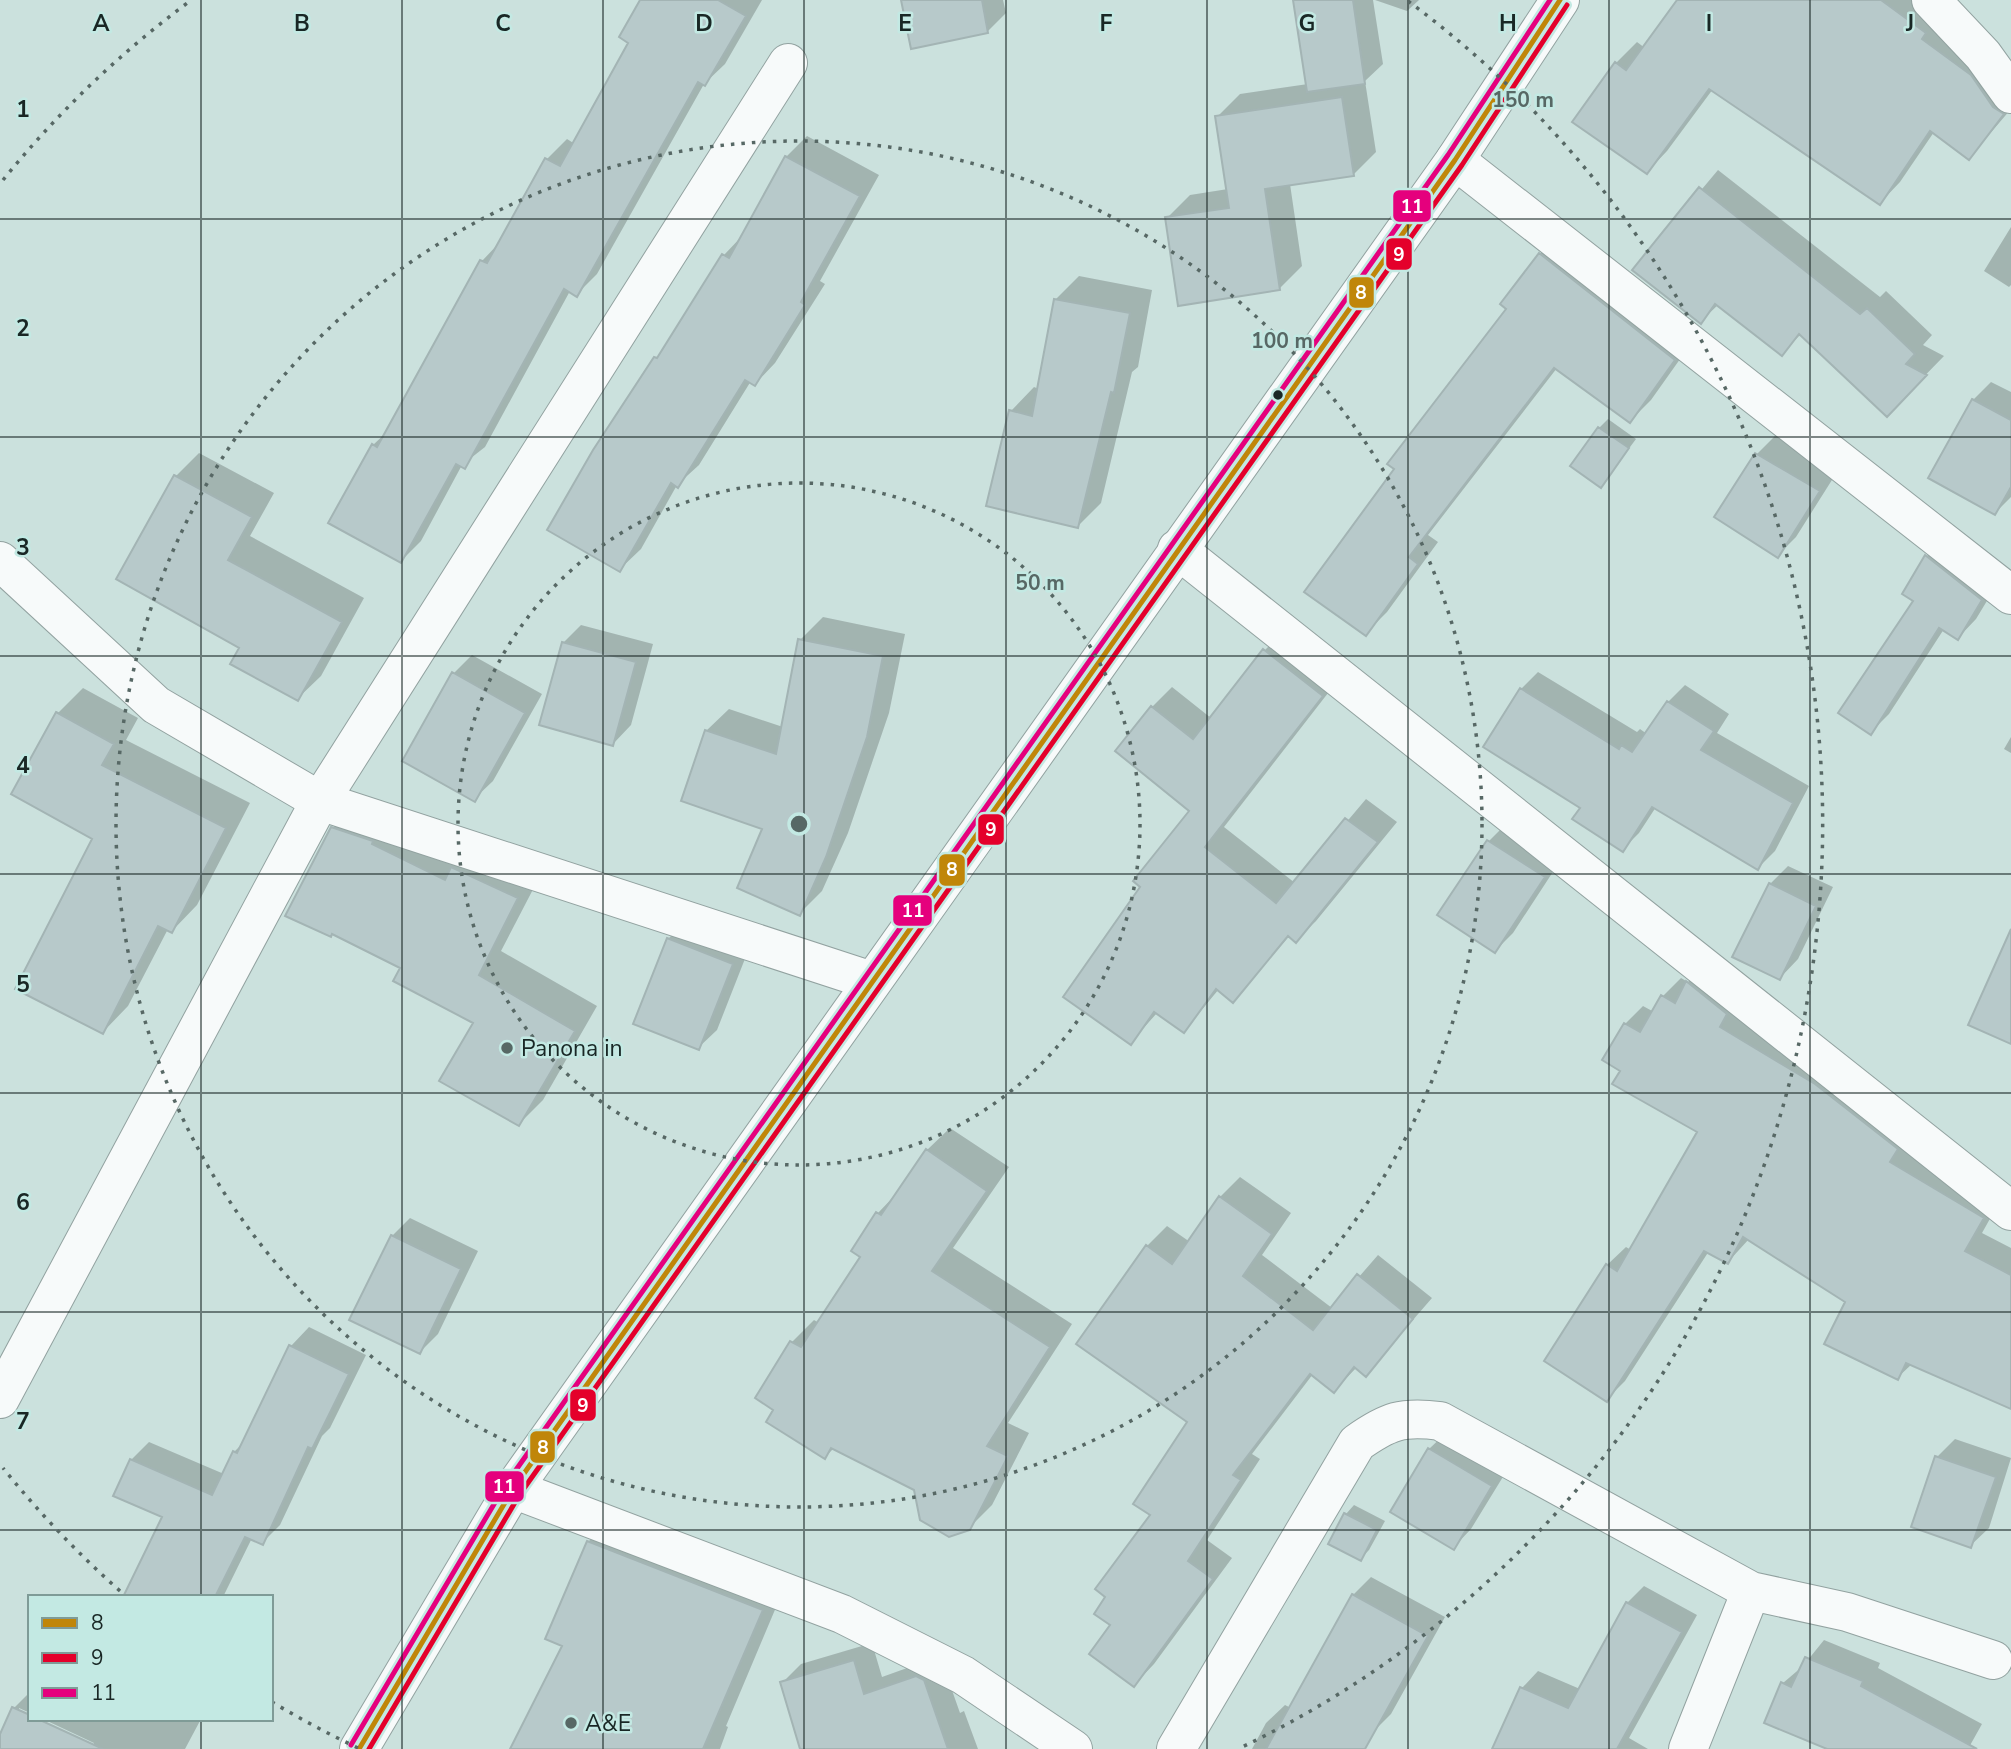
<svg xmlns="http://www.w3.org/2000/svg" width="2011" height="1749" font-family="'Nunito Sans',sans-serif">
<rect width="100%" height="100%" fill="#cbe1dd"/>
<!-- shadow -->
<path fill="#0003" d="M642,0H762L725,64L704,84L597,274L577,294L570,291L485,447L462,465L421,541L401,561L373,445L389,430L482,261L500,242L547,159L567,139L575,144L631,42Z
M903,0H1003L1006,13L988,31Z
M1334,0H1373L1383,64L1365,81L1376,152L1353,175L1290,184L1302,266L1279,289L1167,218L1190,195L1228,189L1217,117L1240,94L1308,84Z
M1375,0H1419L1407,11Z
M1679,0H1930L2011,109L1969,158L1934,132L1900,182L1880,203L1713,89L1667,151L1647,172L1616,63L1637,42L1645,48Z
M807,136L879,175L820,281L825,284L775,363L755,384L751,381L699,465L677,485L641,549L620,569L656,358L666,347L724,255L743,235L786,157Z
M1718,170L1880,297L1886,291L1932,335L1923,345L1944,356L1905,396L1801,334L1782,353L1719,304L1700,322L1634,270Z
M2011,227V285L2009,287L1984,271Z
M1561,233L1695,338L1651,400L1630,421L1557,368L1428,535L1438,542L1387,612L1365,634L1509,308L1540,254Z
M1079,276L1152,290L1138,367L1132,372L1101,503L1078,526L1011,411L1034,387L1039,389L1055,300Z
M1991,382L2011,392V497L1995,513L1973,400Z
M1608,419L1636,439L1601,486L1599,428Z
M1775,436L1837,472L1796,537L1778,555L1757,454Z
M199,453L274,493L250,536L364,598L321,676L297,699L241,648L176,476Z
M1944,539L1999,581L1976,619L1958,638L1944,629L1889,714L1871,732L1926,557Z
M823,617L905,634L889,713L848,833L822,891L799,914L765,828L706,731L729,709L783,727L800,640Z
M581,625L653,644L631,725L613,744L563,643Z
M1284,631L1342,675L1224,827L1295,883L1366,799L1397,822L1316,921L1296,940L1290,935L1233,1001L1219,989L1184,1031L1157,1013L1131,1042L1143,887L1191,810L1152,707L1172,687L1211,718L1264,651Z
M472,655L542,694L493,781L474,799L404,760L454,673Z
M1538,672L1637,732L1640,729L1647,734L1668,702L1685,685L1729,714L1717,733L1809,786L1775,851L1758,868L1656,807L1639,833L1622,850L1583,807L1521,689Z
M83,688L138,718L126,740L250,803L197,905L172,931L168,929L128,1006L103,1032L95,838L58,713Z
M2011,737V753L2004,749Z
M356,804L541,874L501,951L597,1006L543,1100L519,1124L475,1022L402,967L332,829Z
M1507,823L1562,858L1513,933L1495,951L1440,915L1489,841Z
M1788,866L1833,887L1798,959L1780,978L1770,884Z
M686,921L750,946L717,1030L698,1048L668,939Z
M1706,964L2001,1199L1982,1233L2011,1248V1394L1912,1364L1897,1378L1847,1302L1749,1239L1728,1262L1709,1251L1625,1381L1607,1399L1546,1360L1607,1265L1626,1247L1631,1250L1700,1131L1622,1070L1625,1024L1643,1006L1654,1012L1663,996L1681,978L1688,982Z
M950,1128L1009,1167L953,1248L1072,1324L1008,1423L1029,1433L992,1505L969,1528L916,1489L834,1448L825,1457L776,1409L792,1342L814,1320L819,1323L863,1256L853,1250L878,1213L898,1192L927,1150Z
M1240,1177L1291,1213L1262,1255L1332,1308L1378,1255L1432,1298L1366,1374L1357,1367L1334,1391L1313,1374L1252,1454L1260,1459L1207,1540L1232,1558L1154,1664L1134,1685L1112,1625L1190,1422L1147,1246L1167,1226L1190,1242L1220,1197Z
M410,1218L478,1251L438,1334L420,1352L392,1236Z
M309,1327L366,1355L330,1428L322,1436L280,1525L262,1543L252,1538L223,1597H141L165,1516L131,1460L149,1442L224,1474L234,1452L244,1442L291,1346Z
M1448,1431L1509,1467L1471,1529L1453,1548L1429,1449Z
M1955,1439L2011,1458L1989,1528L1970,1546L1937,1457Z
M1354,1505L1385,1521L1369,1550L1360,1559L1346,1514Z
M612,1518L785,1586L726,1726L728,1727L720,1749H512L564,1645L547,1638L588,1542Z
M1371,1577L1445,1617L1391,1714L1373,1732L1347,1749H1252L1266,1723L1285,1705L1291,1708L1353,1595Z
M1644,1586L1697,1615L1629,1738L1648,1749H1494L1522,1688L1538,1671L1580,1689L1627,1603Z
M1824,1640L1880,1663L1878,1668L1982,1724L1968,1749H1832L1783,1683L1803,1666Z
M872,1643L882,1677L935,1658L942,1662L960,1713L964,1711L978,1749H802L782,1683L801,1664Z
M30,1692V1713L19,1708V1712L93,1746L94,1743L43,1719H201L185,1749H0V1738L14,1708Z"/>
<!-- building -->
<path fill="#b7c9ca" stroke="#a3b4b4" stroke-width="2" d="M640,0H718L746,16L705,86L698,82L577,297L564,289L465,469L456,464L401,563L328,523L372,444L377,447L480,260L487,263L545,158L560,166L628,43L619,37Z
M901,0H982L988,33L911,49Z
M1293,0H1353L1365,84L1307,92Z
M1677,0H1881L1926,33L1922,39L1971,75L1993,107L2004,114L1969,160L1930,131L1880,205L1709,89L1647,174L1572,122L1615,62L1626,70Z
M1342,97L1354,176L1265,189L1280,290L1178,306L1165,217L1229,208L1215,116Z
M785,156L860,196L801,302L805,305L755,386L745,380L678,488L671,483L620,572L547,530L593,450L654,357L657,358L722,254L729,258Z
M1699,187L1860,314L1867,308L1915,354L1906,364L1927,375L1887,417L1799,334L1782,356L1715,304L1701,324L1632,270Z
M1539,253L1675,360L1630,423L1554,368L1409,557L1418,564L1366,636L1304,592L1394,469L1387,464L1506,309L1500,304Z
M1054,299L1130,313L1114,393L1111,392L1078,528L986,506L1009,410L1032,416Z
M1972,399L2011,420V487L1995,515L1928,478Z
M1598,427L1629,448L1601,488L1570,466Z
M1755,453L1820,491L1778,558L1714,517Z
M174,475L252,517L228,560L342,622L298,701L230,664L239,648L116,579Z
M1925,555L1982,600L1958,640L1939,628L1871,735L1838,713L1913,601L1902,594Z
M798,639L883,656L867,737L826,857L800,916L737,888L762,829L681,801L705,730L776,754Z
M562,642L636,662L613,746L539,725Z
M1263,649L1323,696L1205,847L1276,903L1345,818L1378,842L1296,943L1288,936L1233,1003L1216,989L1184,1033L1154,1012L1131,1045L1063,997L1140,887L1133,881L1189,811L1115,751L1151,706L1193,739Z
M452,672L525,713L475,802L402,761Z
M1520,688L1619,749L1621,745L1632,752L1667,701L1714,731L1701,750L1793,803L1758,870L1652,807L1623,852L1572,819L1580,808L1483,747Z
M56,712L114,744L102,765L226,828L172,933L158,926L103,1034L15,989L92,839L11,794Z
M331,827L373,841L372,844L445,880L451,867L518,898L479,975L575,1031L519,1126L439,1081L473,1023L393,981L400,968L332,934L331,937L285,916Z
M1487,840L1545,877L1495,953L1437,915Z
M1769,883L1816,906L1780,980L1732,957Z
M2011,929V1044L1968,1025Z
M667,938L733,964L699,1050L633,1024Z
M1686,981L1727,1014L1720,1027L1815,1084L1898,1149L1890,1162L1984,1218L1965,1251L2011,1275V1409L1906,1363L1898,1380L1824,1344L1845,1302L1743,1237L1728,1264L1704,1251L1607,1402L1544,1361L1606,1264L1617,1271L1697,1132L1612,1084L1620,1071L1602,1060L1624,1023L1640,1032L1661,995L1675,1003Z
M926,1149L987,1191L932,1271L1050,1347L987,1446L1008,1456L970,1530L949,1537L920,1520L914,1490L831,1448L825,1459L766,1422L773,1410L755,1398L790,1341L801,1347L860,1257L851,1251L876,1212L881,1215Z
M1219,1196L1272,1234L1243,1276L1313,1330L1357,1274L1413,1319L1366,1377L1354,1367L1334,1393L1310,1374L1233,1475L1241,1480L1188,1561L1213,1579L1134,1687L1089,1654L1110,1625L1094,1614L1105,1597L1095,1589L1150,1515L1133,1504L1187,1422L1076,1344L1146,1245L1172,1264Z
M391,1235L461,1269L420,1354L349,1320Z
M289,1345L349,1374L312,1449L308,1447L263,1545L245,1537L215,1597H123L162,1517L113,1496L130,1459L212,1495L233,1451L237,1453Z
M1428,1448L1492,1486L1454,1550L1390,1512Z
M1935,1456L1996,1477L1971,1548L1911,1527Z
M1344,1513L1377,1530L1361,1561L1328,1544Z
M587,1541L763,1610L703,1749H510L562,1646L545,1639Z
M1352,1594L1428,1636L1365,1749H1266Z
M1626,1602L1682,1632L1617,1749H1492L1520,1687L1568,1708Z
M1805,1657L1863,1681L1861,1686L1977,1749H1827L1764,1723L1781,1682L1791,1687Z
M854,1660L864,1694L916,1676L924,1680L948,1749H800L780,1682Z
M12,1707L30,1715V1719H38L103,1749H0V1734Z"/>
<g fill="none" stroke-linecap="round" stroke-linejoin="round">
<!-- street casing -->
<g stroke="#92a2a0" stroke-width="40">
<path id="street" d="M1931,0L1983,55L2011,94
M1455,160L2011,595
M1177,549L2011,1211
M0,1399L320,801L788,63
M513,1489L842,1614L963,1675L1073,1749
M1751,1591L1847,1612L1993,1660
M1176,1749L1357,1443C1388,1421 1402,1416 1440,1421L1751,1591L1688,1749"/>
</g>
<!-- secondary casing -->
<g stroke="#92a2a0" stroke-width="40">
<path id="secondary" d="M0,561L156,705L320,801L872,981
M359,1749L513,1489L1455,160L1560,0"/>
</g>
<!-- street -->
<use href="#street" stroke="#f7fafa" stroke-width="38"/>
<!-- secondary -->
<use href="#secondary" stroke="#f7fafa" stroke-width="38"/>
<!-- bus-1 casing -->
<g stroke="#c3e9e3" stroke-width="10">
<path id="bus-1" d="M359,1749L513,1489L1455,160L1560,0"/>
</g>
<!-- bus-2 casing -->
<g stroke="#c3e9e3" stroke-width="10">
<path id="bus-2" d="M369,1749L520,1494L1462,165L1567,5"/>
</g>
<!-- bus-3 casing -->
<g stroke="#c3e9e3" stroke-width="10">
<path id="bus-3" d="M351,1745L506,1484L1448,155L1550,0"/>
</g>
<!-- bus-1 -->
<use href="#bus-1" stroke="#c08609" stroke-width="5"/>
<!-- bus-2 -->
<use href="#bus-2" stroke="#e4002b" stroke-width="5"/>
<!-- bus-3 -->
<use href="#bus-3" stroke="#e5007d" stroke-width="5"/>
</g>
<!-- grid -->
<path fill="none" stroke="#192725" stroke-width="2" stroke-opacity="0.55" d="M201,0V1597M402,0V1749M603,0V1749M804,0V1749M1006,0V1749M1207,0V1749M1408,0V1749M1609,0V1749M1810,0V1749M0,219H2011M0,437H2011M0,656H2011M0,874H2011M0,1093H2011M0,1312H2011M0,1530H2011M201,1719V1749"/>
<!-- distance rings -->
<g fill="none" stroke="#576865" stroke-width="3.5" stroke-dasharray="3.5 7">
<circle cx="799" cy="824" r="341"/>
<circle cx="799" cy="824" r="683"/>
<path d="M358 1748A1024 1024 0 0 1 272 1702M120 1591A1024 1024 0 0 1 3 1468M3 180A1024 1024 0 0 1 190 1M1408 1A1024 1024 0 0 1 1240 1748"/>
</g>
<!-- markers -->
<circle fill="#192725" stroke="#c3e9e3" stroke-width="2.5" cx="1278" cy="395" r="6"/>
<g fill="#576865" stroke="#c3e9e3" stroke-width="2.5">
<circle cx="507" cy="1048" r="7"/>
<circle cx="571" cy="1723" r="7"/>
</g>
<g text-anchor="middle" dominant-baseline="central" stroke-width="5" stroke-linejoin="round" paint-order="stroke">
<!-- poi labels -->
<g font-size="23" fill="#192725" stroke="#c3e9e3" text-anchor="start">
<text x="521" y="1048">Panona in</text>
<text x="585" y="1723">A&amp;E</text>
</g>
</g>
<g font-size="23" text-anchor="middle" font-weight="bold" fill="#192725" stroke="#c3e9e3" stroke-width="5" stroke-linejoin="round" paint-order="stroke">
<text x="101" y="31">A</text>
<text x="302" y="31">B</text>
<text x="503" y="31">C</text>
<text x="704" y="31">D</text>
<text x="905" y="31">E</text>
<text x="1106" y="31">F</text>
<text x="1307" y="31">G</text>
<text x="1508" y="31">H</text>
<text x="1709" y="31">I</text>
<text x="1910" y="31">J</text>
<text x="23" y="117">1</text>
<text x="23" y="336">2</text>
<text x="23" y="555">3</text>
<text x="23" y="773">4</text>
<text x="23" y="992">5</text>
<text x="23" y="1210">6</text>
<text x="23" y="1429">7</text>
</g>
<circle cx="799" cy="824" r="10" fill="#576865" stroke="#c3e9e3" stroke-width="3.5"/>
<g font-size="21" text-anchor="middle" font-weight="bold" fill="#576865" stroke="#c3e9e3" stroke-width="5" stroke-linejoin="round" paint-order="stroke">
<text x="1523" y="107">150 m</text>
<text x="1282" y="348">100 m</text>
<text x="1040" y="590">50 m</text>
</g>
<g stroke="#c3e9e3" stroke-width="2.5">
<rect x="1392" y="189" width="40" height="34" rx="7" fill="#e5007d"/>
<rect x="1385" y="237" width="28" height="34" rx="7" fill="#e4002b"/>
<rect x="1348" y="276" width="27" height="33" rx="7" fill="#c08609"/>
<rect x="977" y="813" width="28" height="33" rx="7" fill="#e4002b"/>
<rect x="938" y="853" width="28" height="34" rx="7" fill="#c08609"/>
<rect x="892" y="894" width="41" height="33" rx="7" fill="#e5007d"/>
<rect x="569" y="1388" width="28" height="34" rx="7" fill="#e4002b"/>
<rect x="529" y="1430" width="27" height="34" rx="7" fill="#c08609"/>
<rect x="484" y="1470" width="41" height="33" rx="7" fill="#e5007d"/>
</g>
<g font-size="19" text-anchor="middle" font-weight="bold" fill="#fff">
<text x="1412" y="213">11</text>
<text x="1399" y="261">9</text>
<text x="1361" y="299">8</text>
<text x="991" y="836">9</text>
<text x="952" y="876">8</text>
<text x="913" y="917">11</text>
<text x="583" y="1412">9</text>
<text x="543" y="1454">8</text>
<text x="504" y="1493">11</text>
</g>
<!-- legend -->
<rect x="28" y="1595" width="245" height="126" fill="#c3e9e3" stroke="#7f9b97" stroke-width="2"/>
<rect x="42" y="1618" width="35" height="10" fill="#c08609" stroke="#7f9b97" stroke-width="2"/>
<text x="91" y="1630" font-size="21" fill="#192725">8</text>
<rect x="42" y="1653" width="35" height="10" fill="#e4002b" stroke="#7f9b97" stroke-width="2"/>
<text x="91" y="1665" font-size="21" fill="#192725">9</text>
<rect x="42" y="1688" width="35" height="10" fill="#e5007d" stroke="#7f9b97" stroke-width="2"/>
<text x="91" y="1700" font-size="21" fill="#192725">11</text>
</svg>
